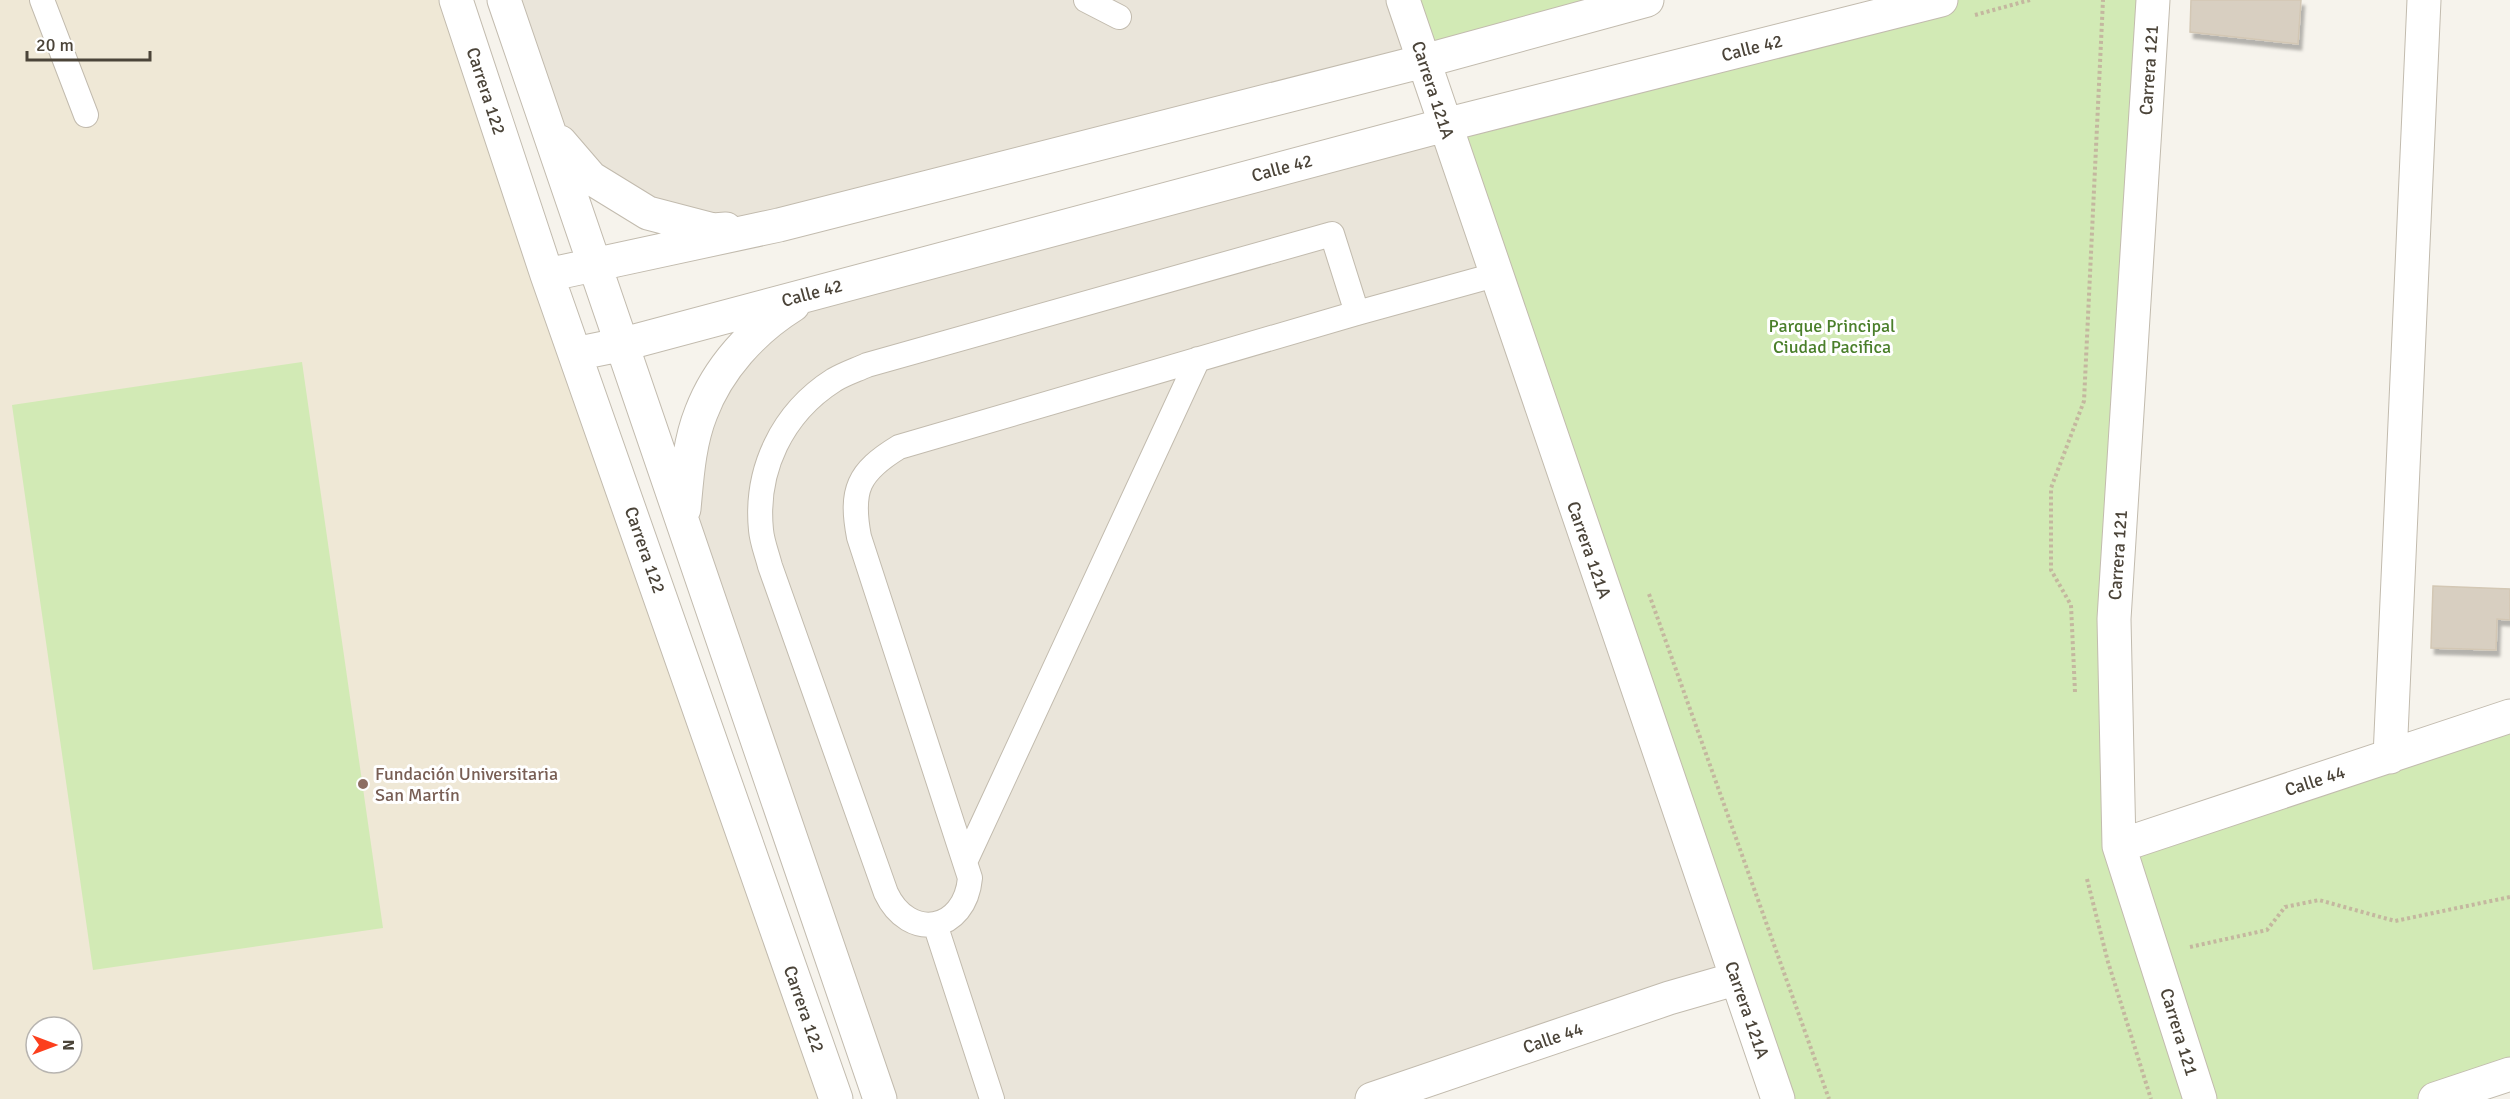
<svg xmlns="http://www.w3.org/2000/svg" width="2510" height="1099" font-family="Signika,sans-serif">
<defs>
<filter id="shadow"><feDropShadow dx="3.5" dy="6" stdDeviation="1.5" flood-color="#0004"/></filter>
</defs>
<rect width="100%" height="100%" fill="#f6f3ec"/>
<!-- residential -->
<path fill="#eae5da" d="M504,0H1403L1424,61L779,225L648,213L548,127Z
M1445,125L1735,979L1372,1099H880L683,526L687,468L766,322Z"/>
<!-- education -->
<path fill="#efe8d6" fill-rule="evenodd" d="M0,0H456L836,1099H0ZM36,1027H72V1063H36Z"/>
<!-- green -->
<path fill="#d2eab5" d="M1404,0H1647L1424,61Z
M1941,0H2153L2119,845L2510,716V1074L2435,1099H1778L1445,125Z
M302,362L383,928L93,970L12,405Z"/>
<!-- building -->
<path fill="#d8cfc1" stroke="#d3c7b4" stroke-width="1.5" filter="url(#shadow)" d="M2191,0H2301L2298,44L2190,32Z
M2433,586L2510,589V620L2497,619L2496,650L2431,648Z"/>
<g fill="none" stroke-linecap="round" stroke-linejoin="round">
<!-- service casing -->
<g stroke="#c2bbae" stroke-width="26">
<path id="service" d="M42,0L86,115
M1086,0L1119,17
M1357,313L1332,234L867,365C856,370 844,374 834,380C782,413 755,470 761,530C762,542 767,554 770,566L886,893C909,942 965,932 970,878L859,537C850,490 858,472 899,447L1357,313L1495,275
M965,862L1198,359
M935,924L992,1099"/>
</g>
<!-- minor casing -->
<g stroke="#c2bbae" stroke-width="35">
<path id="minor" d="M456,0L547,275L836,1099
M504,0L880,1099
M1403,0L1778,1099
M2153,0L2114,619L2119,846L2200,1099
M560,142L591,178L648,213L713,230L726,229
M547,275L779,225L1424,61L1647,0
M575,354L624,344L1445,125L1941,0
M684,509C687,477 689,443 701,413C718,368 753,330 793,305
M2390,757L2424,0
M2119,846L2510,716
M1372,1099L1669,998L1735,979
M2435,1099L2510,1074"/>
</g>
<!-- path -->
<path stroke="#c4b79f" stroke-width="4" stroke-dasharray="3 3" stroke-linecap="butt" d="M1975,15L2030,0
M1649,594L1829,1099
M2075,692L2071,605L2051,570V488L2084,401L2103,0
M2087,879L2108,962L2151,1099
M2190,947L2267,930L2285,907L2319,900L2395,921L2510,897"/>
<!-- service -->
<use href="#service" stroke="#fff" stroke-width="24"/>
<!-- minor -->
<use href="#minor" stroke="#fff" stroke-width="33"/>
</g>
<!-- markers -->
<circle fill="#8d6e63" stroke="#fff" stroke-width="2" cx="363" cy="784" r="6"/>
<g text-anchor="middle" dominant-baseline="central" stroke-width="6" stroke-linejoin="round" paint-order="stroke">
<!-- street labels -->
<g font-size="18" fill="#4b4439" stroke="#fff">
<text transform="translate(1752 48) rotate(-14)">Calle 42</text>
<text transform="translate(2149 70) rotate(-86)">Carrera 121</text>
<text transform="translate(1433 90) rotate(72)">Carrera 121A</text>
<text transform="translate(486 91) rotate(72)">Carrera 122</text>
<text transform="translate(1282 168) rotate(-15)">Calle 42</text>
<text transform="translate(812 293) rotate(-15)">Calle 42</text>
<text transform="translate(645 550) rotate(71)">Carrera 122</text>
<text transform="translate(1589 550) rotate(71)">Carrera 121A</text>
<text transform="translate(2118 555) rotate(-86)">Carrera 121</text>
<text transform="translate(2315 781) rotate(-18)">Calle 44</text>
<text transform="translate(804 1009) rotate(71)">Carrera 122</text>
<text transform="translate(1747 1010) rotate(71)">Carrera 121A</text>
<text transform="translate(2179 1032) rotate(73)">Carrera 121</text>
<text transform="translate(1553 1038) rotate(-19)">Calle 44</text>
</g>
<!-- park labels -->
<g font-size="18" fill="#4a7f2a" stroke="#fff">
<text x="1832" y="326">Parque Principal<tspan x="1832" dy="21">Ciudad Pacifica</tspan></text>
</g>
<!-- education labels -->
<g font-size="18" fill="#785e54" stroke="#fff" text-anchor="start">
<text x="375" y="774">Fundación Universitaria<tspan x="375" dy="21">San Martín</tspan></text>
</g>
</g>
<!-- north arrow -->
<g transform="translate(54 1045) rotate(90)"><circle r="28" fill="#ffffff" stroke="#b7b4b0" stroke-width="1.5"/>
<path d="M0-4.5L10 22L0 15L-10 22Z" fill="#fc3f1d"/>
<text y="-9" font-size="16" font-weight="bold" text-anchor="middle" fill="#4b4439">N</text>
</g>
<!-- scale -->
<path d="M27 51v9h123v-9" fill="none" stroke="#4b4439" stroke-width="3"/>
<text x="36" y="51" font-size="18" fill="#4b4439" stroke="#ffffff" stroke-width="4.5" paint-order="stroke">20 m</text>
</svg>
